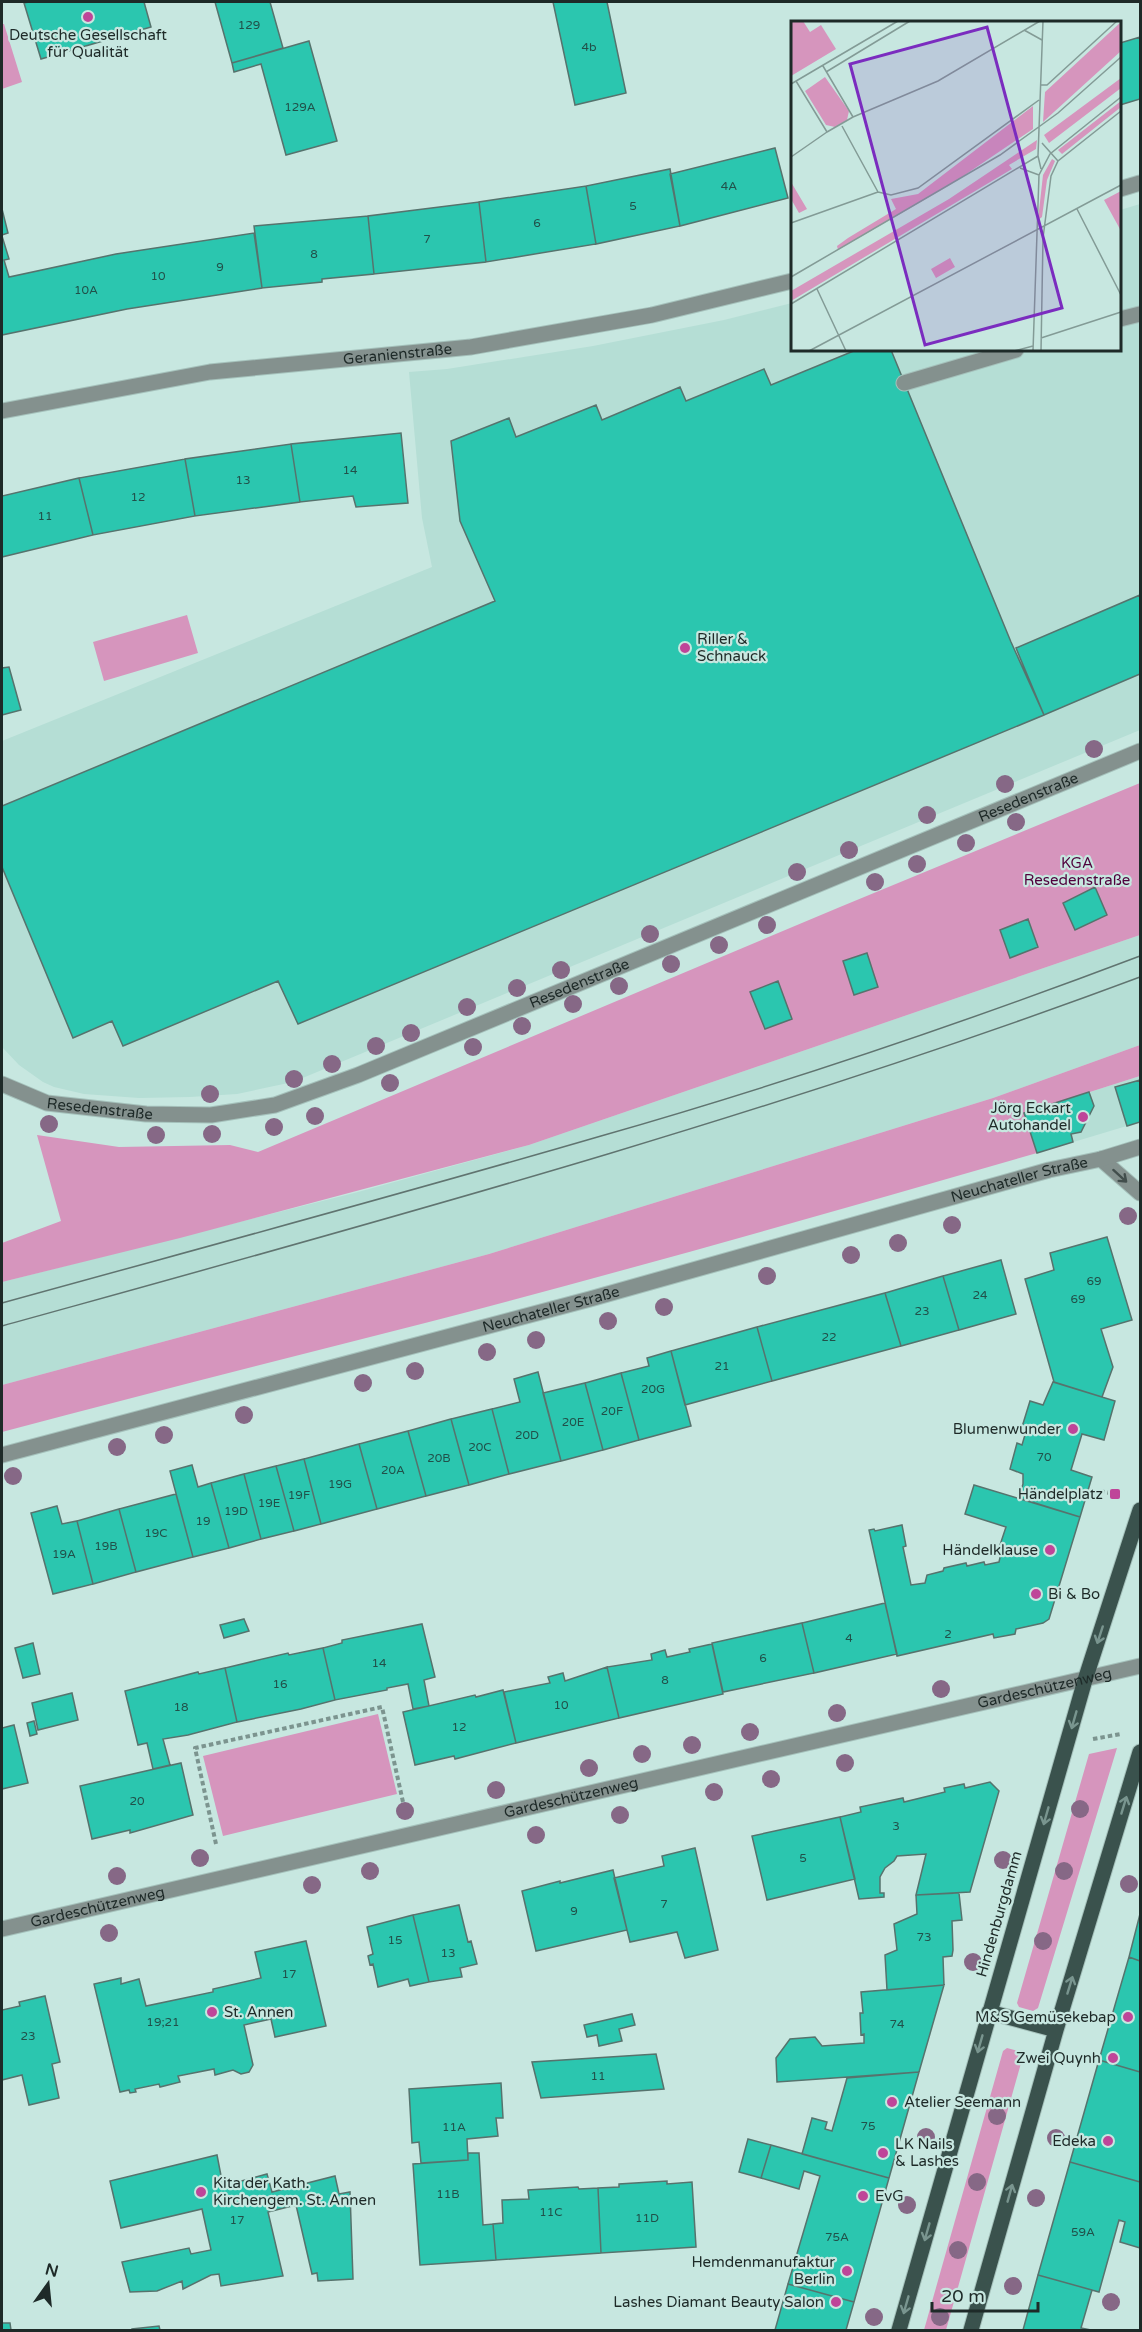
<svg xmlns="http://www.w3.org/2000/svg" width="1142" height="2332" font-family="'Varela Round',sans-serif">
<rect width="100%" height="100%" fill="#c7e7e0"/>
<!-- built -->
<path fill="#b5ded5" d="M1140,204V730L293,1082L237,1094L190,1097L139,1098L84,1094L54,1087L43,1082L19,1065L2,1047V741L432,567L422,518L409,372L447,369L593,346L724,320L792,303V350H1120V210Z
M1140,935V1045L993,1098L489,1254L2,1385V1282L358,1192L529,1145Z
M1140,1076V1122L1037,1153L1024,1113Z"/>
<!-- green -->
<path fill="#d695bd" d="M2,24H4L22,82L2,89Z
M187,615L198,653L104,681L93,642Z
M1140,783V935L529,1145L180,1238L2,1282V1243L61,1221L37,1135L119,1147L230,1145L258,1152L840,907Z
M1140,1045V1076L1024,1113L1037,1153C835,1211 633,1269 429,1322C287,1358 144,1394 2,1432V1385L489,1254L993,1098Z
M378,1714L397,1794L223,1836L203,1756Z
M1117,1748L1038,2008L1033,2011L1019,2007L1017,2003L1089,1754Z
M1007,2048L1022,2052L1023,2056L946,2330H924L1003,2051Z"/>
<!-- building -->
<path fill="#2bc6af" stroke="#56736d" stroke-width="1.5" d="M29,2H144L151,27L41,59L24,3Z
M215,2H270L283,48L232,63Z
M553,2H607L626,93L575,105Z
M1140,37V99L1120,105V43Z
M309,41L337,141L286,155L261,64L234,72L232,63Z
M775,148L788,198L680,226L670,174Z
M670,169L680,226L596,244L586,186Z
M586,186L596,244L486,262L479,202Z
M479,202L486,262L374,274L368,216Z
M2,209L8,233L2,235Z
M368,216L374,274L322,279V282L262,288L254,226Z
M254,233L262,288L127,309L2,335V236L9,259L4,260L9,277L116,254Z
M856,350H891L1011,642L1044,715L298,1024L278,981L123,1046L112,1021L73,1038L2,867V806L495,601L460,521L451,441L509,418L516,437L596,405L602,420L680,387L686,401L764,369L771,385Z
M401,433L408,503L356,507L353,496L300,502L291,444Z
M291,444L300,502L195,516L185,459Z
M185,459L195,516L93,535L79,478Z
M79,478L93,535L2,557V496Z
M1140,595V674L1044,715L1016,648Z
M9,667L21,710L2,715V668Z
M1095,887L1107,915L1075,930L1063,903Z
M1028,919L1038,947L1010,958L1000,930Z
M867,953L878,987L854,995L843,961Z
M778,981L792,1019L765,1029L750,992Z
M1140,1080V1122L1127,1126L1115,1087Z
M1089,1092L1094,1106L1081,1132L1071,1134L1073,1142L1037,1153L1024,1113Z
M1107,1237L1132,1320L1101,1329L1113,1367L1102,1397L1054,1382L1025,1279L1054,1270L1050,1253Z
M1001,1260L1016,1314L959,1330L943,1276Z
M943,1276L959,1330L901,1346L885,1293Z
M885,1293L901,1346L772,1381L757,1327Z
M757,1327L772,1381L685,1405L671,1351Z
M671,1351L691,1426L639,1440L621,1373L649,1366L647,1358Z
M538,1372L561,1461L509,1474L492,1409L520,1402L514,1379Z
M621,1373L639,1440L603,1450L585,1383Z
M1053,1382L1115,1401L1104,1440L1082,1434L1071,1470L1092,1477L1080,1517L1019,1498L1023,1484V1474L1010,1469L1017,1443L1022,1445L1027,1428L1022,1427L1030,1401L1043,1405Z
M585,1383L603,1450L561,1461L543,1393Z
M492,1409L509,1474L469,1485L451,1419Z
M451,1419L469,1485L426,1496L408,1431Z
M408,1431L426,1496L377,1509L359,1444Z
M359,1444L377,1509L321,1524L304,1459Z
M304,1459L321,1524L294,1531L276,1466Z
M192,1465L198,1487L211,1483L229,1548L193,1557L170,1471Z
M276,1466L294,1531L261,1539L244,1474Z
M244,1474L261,1539L229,1548L211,1483Z
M974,1485L1080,1517L1049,1619L1043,1623L1016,1629L1015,1634L994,1638L993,1634L897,1656L869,1530L874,1529L875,1531L902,1525L906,1546L903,1547L911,1585L925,1583L927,1575L943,1571L944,1568L966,1563L967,1566L984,1562L985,1565L999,1562L1002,1549L999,1548L1006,1527L965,1514Z
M176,1494L193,1557L136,1572L119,1509Z
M57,1506L62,1524L77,1521L93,1584L53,1594L31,1513Z
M119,1509L136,1572L93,1584L77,1521Z
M885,1603L897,1654L814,1673L802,1623Z
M244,1619L249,1631L224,1638L220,1625Z
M802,1623L814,1673L723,1692L712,1643Z
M422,1624L435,1677L424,1680L429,1706L413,1709L408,1684L387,1688V1690L335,1700L323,1648L342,1643V1640Z
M33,1643L40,1674L23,1678L15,1648Z
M712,1644L723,1694L619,1718L607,1667L652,1660L651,1654L665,1650L667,1657L690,1652L689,1649Z
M323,1648L335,1700L301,1709L237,1722L225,1668L288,1653L289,1655Z
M607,1667L619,1718L516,1743L504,1692L550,1683L548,1677L563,1673L565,1681Z
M225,1668L237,1722L188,1735L163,1739L170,1765L153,1769L147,1743L138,1745L125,1691L198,1672L199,1674Z
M503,1690L516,1743L455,1759L454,1756L415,1765L403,1712L475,1695L476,1697Z
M72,1693L78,1720L38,1730L32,1703Z
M34,1721L37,1734L30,1736L27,1723Z
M14,1725L28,1783L2,1789V1728Z
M181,1763L193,1815L130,1833V1830L92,1839L80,1786Z
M990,1782L999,1791L970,1892L916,1895L926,1854L897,1856L894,1861L885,1868L880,1877V1893H884V1897L859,1899L840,1817L861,1812L860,1807L903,1798L904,1802L945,1792L944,1788L964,1784L965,1788Z
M840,1817L855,1879L767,1900L752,1836Z
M695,1848L718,1950L685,1958L677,1932L630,1942L614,1878L664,1866L662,1856Z
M613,1870L627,1930L536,1951L522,1891L560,1881V1883Z
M959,1893L962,1920L952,1921L953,1950L952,1956L943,1957L944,1985L887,1990L885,1955L897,1950L894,1924L917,1914L916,1895Z
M459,1905L468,1942L471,1941L477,1964L460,1968L462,1977L429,1982L413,1915Z
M1140,1914V1961L1129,1957Z
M413,1915L429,1982L410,1986L408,1979L378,1987L373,1964L370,1965L368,1956L373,1954L367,1927Z
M306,1941L326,2026L275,2037L271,2019L244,2025L253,2065L249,2072L241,2074L233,2070L215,2075L214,2069L178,2076L180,2082L160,2087L159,2084L135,2089L136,2092L130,2093L129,2090L120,2092L94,1984L121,1978V1984L139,1979L146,2006L213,1992V1989L261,1978L255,1952Z
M1129,1957L1140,1961V2072L1099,2060Z
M944,1985L919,2072L777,2082L776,2058L790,2039L815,2037L822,2046L864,2043V2034L861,2035L860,2013H863L861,1992Z
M45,1996L60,2062L52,2064L59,2098L29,2105L22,2075L2,2080V2010L20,2006L19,2002Z
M632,2014L635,2025L619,2029L622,2041L599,2046L597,2035L587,2037L584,2025Z
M656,2054L664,2089L541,2098L532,2062Z
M1099,2060L1140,2072V2182L1070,2162Z
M919,2072L889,2178L802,2154L812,2118L827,2122L825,2129L832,2131L847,2078Z
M501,2083L503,2118H496L498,2136L467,2139L468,2160L421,2163L419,2142L412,2143L409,2089Z
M748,2139L771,2145L761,2178L739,2172Z
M771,2145L889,2178L854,2302L788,2284L820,2176L804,2171L799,2189L761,2178Z
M468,2153H479L483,2225L493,2224L496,2260L420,2265L413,2164L468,2160Z
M217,2155L223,2186L267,2174L272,2192L335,2176L339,2194L350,2192L353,2279L318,2281L317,2273L312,2274L296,2205L268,2212L283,2276L221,2286L219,2274L211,2275L183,2289L182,2281L157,2291L130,2292L122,2262L189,2248L191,2254L211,2250L202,2209L121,2228L110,2181Z
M1070,2162L1140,2182V2248L1120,2242L1125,2222L1119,2220L1099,2292L1038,2275Z
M667,2181V2184L692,2182L696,2247L601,2253L598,2188L619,2187V2184Z
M578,2187L579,2189L598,2188L601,2253L496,2260L493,2224L503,2223L502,2200L529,2199L528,2190Z
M1038,2275L1092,2290L1081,2328L1091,2330H1023Z
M788,2284L854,2302L846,2330H775Z
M2,2323H10L11,2330H2Z
M159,2326L160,2330H132V2329Z"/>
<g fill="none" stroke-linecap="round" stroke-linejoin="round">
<!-- minor casing -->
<g stroke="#a5c1bb" stroke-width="17">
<g id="minor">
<path d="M1120,189L1140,183"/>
<path d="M1120,319L1140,314"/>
<path d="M904,383L1016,350"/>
<path id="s1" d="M2,411L210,372L471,347L652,315L792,281"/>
<path id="s2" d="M2,1084L47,1103L146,1114L211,1115L275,1105L358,1075L1140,751"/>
<path d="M1101,1159L1140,1193"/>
<path id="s3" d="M2,1455L590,1299L1049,1170L1101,1159L1140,1147"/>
<path id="s4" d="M2,1929L1140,1666"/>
</g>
</g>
<!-- major casing -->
<g stroke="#a5c1bb" stroke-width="17">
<path id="major" d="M989,2012L1056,2030
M899,2330L1085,1680L1140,1510
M971,2330L1056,2030L1140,1752"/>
</g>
<!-- path -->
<path stroke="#7c948f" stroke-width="4" stroke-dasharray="4.5 3" stroke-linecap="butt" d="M1100,1491L1115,1494
M1093,1739L1121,1734
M216,1844L195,1748L382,1707L403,1802"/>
<!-- minor -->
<use href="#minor" stroke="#84918e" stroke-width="15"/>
<!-- major -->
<use href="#major" stroke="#3a524d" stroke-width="15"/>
<!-- tram -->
<path stroke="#607470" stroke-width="1.5" d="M2,1303C201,1248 402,1194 601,1136C783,1084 963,1023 1140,956
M2,1326C384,1220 768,1116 1140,977"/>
</g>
<!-- trees -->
<g fill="#866886">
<circle cx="1094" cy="749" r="9"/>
<circle cx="1005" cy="784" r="9"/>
<circle cx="927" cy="815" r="9"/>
<circle cx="1016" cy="822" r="9"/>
<circle cx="966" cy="843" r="9"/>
<circle cx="849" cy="850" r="9"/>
<circle cx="917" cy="864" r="9"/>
<circle cx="797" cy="872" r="9"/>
<circle cx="875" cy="882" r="9"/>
<circle cx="767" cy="925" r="9"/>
<circle cx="650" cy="934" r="9"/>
<circle cx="719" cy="945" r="9"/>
<circle cx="671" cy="964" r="9"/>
<circle cx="561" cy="970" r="9"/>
<circle cx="619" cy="986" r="9"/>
<circle cx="517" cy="988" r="9"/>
<circle cx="573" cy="1004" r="9"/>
<circle cx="467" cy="1007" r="9"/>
<circle cx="522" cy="1026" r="9"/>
<circle cx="411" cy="1033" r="9"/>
<circle cx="376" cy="1046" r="9"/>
<circle cx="473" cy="1047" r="9"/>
<circle cx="332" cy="1064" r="9"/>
<circle cx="294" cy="1079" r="9"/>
<circle cx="390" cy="1083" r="9"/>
<circle cx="210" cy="1094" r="9"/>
<circle cx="315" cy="1116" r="9"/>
<circle cx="49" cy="1124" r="9"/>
<circle cx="274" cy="1127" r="9"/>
<circle cx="212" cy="1134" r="9"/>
<circle cx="156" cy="1135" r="9"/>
<circle cx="1128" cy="1216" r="9"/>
<circle cx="952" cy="1225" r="9"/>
<circle cx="898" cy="1243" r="9"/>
<circle cx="851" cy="1255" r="9"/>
<circle cx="767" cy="1276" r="9"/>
<circle cx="664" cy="1307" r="9"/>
<circle cx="608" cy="1321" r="9"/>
<circle cx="536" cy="1340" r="9"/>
<circle cx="487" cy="1352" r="9"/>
<circle cx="415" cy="1371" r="9"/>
<circle cx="363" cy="1383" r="9"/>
<circle cx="244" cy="1415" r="9"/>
<circle cx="164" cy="1435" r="9"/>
<circle cx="117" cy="1447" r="9"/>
<circle cx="13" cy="1476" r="9"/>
<circle cx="941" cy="1689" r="9"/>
<circle cx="837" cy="1713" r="9"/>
<circle cx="750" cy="1732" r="9"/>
<circle cx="692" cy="1745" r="9"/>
<circle cx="642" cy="1754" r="9"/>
<circle cx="845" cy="1763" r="9"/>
<circle cx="589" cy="1768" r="9"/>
<circle cx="771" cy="1779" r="9"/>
<circle cx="496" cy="1790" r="9"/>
<circle cx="714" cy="1792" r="9"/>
<circle cx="1080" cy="1809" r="9"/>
<circle cx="405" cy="1811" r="9"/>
<circle cx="620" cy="1815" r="9"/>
<circle cx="536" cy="1835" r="9"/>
<circle cx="200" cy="1858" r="9"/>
<circle cx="1003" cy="1860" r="9"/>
<circle cx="370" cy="1871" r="9"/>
<circle cx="1064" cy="1871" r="9"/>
<circle cx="117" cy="1876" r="9"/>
<circle cx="1129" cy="1884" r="9"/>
<circle cx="312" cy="1885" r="9"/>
<circle cx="109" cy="1933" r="9"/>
<circle cx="1043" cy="1941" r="9"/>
<circle cx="973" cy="1962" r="9"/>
<circle cx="997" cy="2116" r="9"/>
<circle cx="926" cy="2137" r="9"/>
<circle cx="1056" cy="2138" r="9"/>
<circle cx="977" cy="2182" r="9"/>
<circle cx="1036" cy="2198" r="9"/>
<circle cx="907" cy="2205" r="9"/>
<circle cx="958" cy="2250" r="9"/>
<circle cx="1013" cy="2286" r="9"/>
<circle cx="1111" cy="2302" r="9"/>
<circle cx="874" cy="2317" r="9"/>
<circle cx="940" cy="2317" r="9"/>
</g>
<!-- one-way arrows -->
<defs><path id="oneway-shaft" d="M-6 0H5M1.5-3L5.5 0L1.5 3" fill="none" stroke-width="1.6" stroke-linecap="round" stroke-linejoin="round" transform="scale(1.5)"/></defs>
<use stroke="#424e4c" href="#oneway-shaft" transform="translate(1120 1176) rotate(42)"/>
<g stroke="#79958f">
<use href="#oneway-shaft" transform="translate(1100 1635) rotate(108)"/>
<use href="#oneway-shaft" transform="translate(1074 1720) rotate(106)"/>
<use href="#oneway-shaft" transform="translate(1124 1805) rotate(-73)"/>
<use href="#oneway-shaft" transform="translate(1046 1816) rotate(106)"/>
<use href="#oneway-shaft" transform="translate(1070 1985) rotate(-73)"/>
<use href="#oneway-shaft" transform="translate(980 2044) rotate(106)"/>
<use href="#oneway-shaft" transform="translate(1010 2193) rotate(-74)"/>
<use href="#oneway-shaft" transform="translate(927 2232) rotate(106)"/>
<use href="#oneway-shaft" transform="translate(906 2305) rotate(106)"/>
</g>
<!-- markers -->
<g fill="#bf4599" stroke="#c7e7e0" stroke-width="2">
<circle cx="88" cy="17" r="6"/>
<circle cx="685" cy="648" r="6"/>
<circle cx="1083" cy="1117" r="6"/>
<circle cx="1073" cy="1429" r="6"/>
<rect x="1109" y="1488" width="12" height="12" rx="3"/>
<circle cx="1050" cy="1550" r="6"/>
<circle cx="1036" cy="1594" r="6"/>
<circle cx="212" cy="2012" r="6"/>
<circle cx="1128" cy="2017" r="6"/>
<circle cx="1113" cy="2058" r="6"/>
<circle cx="892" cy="2102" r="6"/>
<circle cx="1108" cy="2141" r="6"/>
<circle cx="883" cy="2153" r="6"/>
<circle cx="201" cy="2192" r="6"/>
<circle cx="863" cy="2196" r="6"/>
<circle cx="847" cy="2271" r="6"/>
<circle cx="836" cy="2302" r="6"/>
</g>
<g text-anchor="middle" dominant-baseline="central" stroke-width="4.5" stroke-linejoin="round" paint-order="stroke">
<!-- number labels -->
<g font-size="12" fill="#21514a">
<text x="249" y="25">129</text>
<text x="589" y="47">4b</text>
<text x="300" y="107">129A</text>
<text x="729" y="186">4A</text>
<text x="633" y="206">5</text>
<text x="537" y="223">6</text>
<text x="427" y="239">7</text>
<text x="314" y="254">8</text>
<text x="220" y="267">9</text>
<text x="158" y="276">10</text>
<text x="86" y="290">10A</text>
<text x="350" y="470">14</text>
<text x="243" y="480">13</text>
<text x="138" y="497">12</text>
<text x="45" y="516">11</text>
<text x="1094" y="1281">69</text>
<text x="980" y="1295">24</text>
<text x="1078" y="1299">69</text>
<text x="922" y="1311">23</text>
<text x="829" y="1337">22</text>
<text x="722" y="1366">21</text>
<text x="653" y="1389">20G</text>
<text x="612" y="1411">20F</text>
<text x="573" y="1422">20E</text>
<text x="527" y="1435">20D</text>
<text x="480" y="1447">20C</text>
<text x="1044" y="1457">70</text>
<text x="439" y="1458">20B</text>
<text x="393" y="1470">20A</text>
<text x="340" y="1484">19G</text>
<text x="299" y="1495">19F</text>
<text x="269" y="1503">19E</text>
<text x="236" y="1511">19D</text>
<text x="203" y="1521">19</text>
<text x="156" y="1533">19C</text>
<text x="106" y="1546">19B</text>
<text x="64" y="1554">19A</text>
<text x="948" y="1634">2</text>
<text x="849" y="1638">4</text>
<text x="763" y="1658">6</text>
<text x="379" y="1663">14</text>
<text x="665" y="1680">8</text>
<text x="280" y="1684">16</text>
<text x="561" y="1705">10</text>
<text x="181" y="1707">18</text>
<text x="459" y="1727">12</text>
<text x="137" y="1801">20</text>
<text x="896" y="1826">3</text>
<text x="803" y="1858">5</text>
<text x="664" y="1904">7</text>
<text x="574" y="1911">9</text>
<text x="924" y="1937">73</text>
<text x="395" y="1940">15</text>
<text x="448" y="1953">13</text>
<text x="289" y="1974">17</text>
<text x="163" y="2022">19;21</text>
<text x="897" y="2024">74</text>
<text x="28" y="2036">23</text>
<text x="598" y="2076">11</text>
<text x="868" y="2126">75</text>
<text x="454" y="2127">11A</text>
<text x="448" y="2194">11B</text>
<text x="551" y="2212">11C</text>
<text x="647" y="2218">11D</text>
<text x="237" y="2220">17</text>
<text x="1083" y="2232">59A</text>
<text x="837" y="2237">75A</text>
</g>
<!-- poi labels -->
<g font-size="15" fill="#1e2a28" stroke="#c7e7e0" text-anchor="end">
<text x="88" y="35" text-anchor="middle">Deutsche Gesellschaft<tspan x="88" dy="17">für Qualität</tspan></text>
<text x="697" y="639" text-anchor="start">Riller &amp;<tspan x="697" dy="17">Schnauck</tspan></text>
<text x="1071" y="1108">Jörg Eckart<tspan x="1071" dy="17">Autohandel</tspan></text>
<text x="1061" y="1429">Blumenwunder</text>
<text x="1103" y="1494">Händelplatz</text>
<text x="1038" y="1550">Händelklause</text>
<text x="1048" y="1594" text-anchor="start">Bi &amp; Bo</text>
<text x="224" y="2012" text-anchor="start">St. Annen</text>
<text x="1116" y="2017">M&amp;S Gemüsekebap</text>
<text x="1101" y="2058">Zwei Quynh</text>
<text x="904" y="2102" text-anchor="start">Atelier Seemann</text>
<text x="1096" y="2141">Edeka</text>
<text x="895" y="2144" text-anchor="start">LK Nails<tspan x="895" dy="17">&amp; Lashes</tspan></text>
<text x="213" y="2183" text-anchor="start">Kita der Kath.<tspan x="213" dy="17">Kirchengem. St. Annen</tspan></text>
<text x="875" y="2196" text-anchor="start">EvG</text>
<text x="835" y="2262">Hemdenmanufaktur<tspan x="835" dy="17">Berlin</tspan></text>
<text x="824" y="2302">Lashes Diamant Beauty Salon</text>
</g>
<!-- street labels -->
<g font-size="15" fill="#1e2a28" stroke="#c7e7e0">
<text stroke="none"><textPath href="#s1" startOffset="400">Geranienstraße</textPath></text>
<text stroke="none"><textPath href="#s2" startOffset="1092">Resedenstraße</textPath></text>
<text stroke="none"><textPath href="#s2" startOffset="606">Resedenstraße</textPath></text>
<text stroke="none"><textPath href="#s2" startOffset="102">Resedenstraße</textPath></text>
<text stroke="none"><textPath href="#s3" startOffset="1054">Neuchateller Straße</textPath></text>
<text stroke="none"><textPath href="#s3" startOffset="568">Neuchateller Straße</textPath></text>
<text stroke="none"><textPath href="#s4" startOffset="1070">Gardeschützenweg</textPath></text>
<text stroke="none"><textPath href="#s4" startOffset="584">Gardeschützenweg</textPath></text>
<text stroke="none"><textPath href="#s4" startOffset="98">Gardeschützenweg</textPath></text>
<text transform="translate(999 1914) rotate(-74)">Hindenburgdamm</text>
</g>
<!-- park labels -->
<g font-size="15" fill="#50003c" stroke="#c7e7e0">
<text x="1077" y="863">KGA<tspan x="1077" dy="17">Resedenstraße</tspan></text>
</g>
</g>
<!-- overview -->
<g transform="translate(791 21)">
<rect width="330" height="330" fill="#c7e7e0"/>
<path d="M0,0H12L19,11L30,4L45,28L0,55ZM330,1V30L252,101L254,71ZM34,56L58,90L56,99L44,106L35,104L14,70ZM330,57V67L258,122L253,114ZM330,80V86L271,133L267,129ZM242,85V108L159,164L47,229L46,225L57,217L105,188L100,178L127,173ZM246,119L245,128L218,144L221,148L0,280V270L158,178ZM261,138L264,140L256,159L251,196L247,199L252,154ZM0,161L16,188L8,192L0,178ZM330,170V210L313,179ZM159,237L164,246L145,257L140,248Z" fill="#d695bd"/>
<path fill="none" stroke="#839b96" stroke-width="1.5" d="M233,9L251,19M32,45L62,96M35,51L119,0M5,60L36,111M0,63L107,0M249,64H256L326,0M62,96L147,60L249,0M51,105L87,171M36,111L62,96M251,122L267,140M0,136L36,111M229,147L248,154M250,148L247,135L252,0M87,171L100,174L127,167L248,79M286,188L330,274M0,202L87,171M0,256L209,134L267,92L330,36M26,268L55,330M0,283L247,135M250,317L330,291M18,330L330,164M223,330L242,325M242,330L248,154L259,133L330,76M250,330L252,217L260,155L267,140L330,90"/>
<path fill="#7b2cbf" fill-opacity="0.15" stroke="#7b2cbf" stroke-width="3" d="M196,6L271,287L134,324L59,43Z"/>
<rect width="330" height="330" fill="none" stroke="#1e2a28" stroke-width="3"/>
</g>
<!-- border -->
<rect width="1142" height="2332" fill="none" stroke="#1e2a28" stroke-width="6"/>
<!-- north arrow -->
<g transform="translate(48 2284) rotate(15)" stroke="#c7e7e0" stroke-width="4.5" paint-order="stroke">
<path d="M0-4.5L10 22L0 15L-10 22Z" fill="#1e2a28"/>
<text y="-9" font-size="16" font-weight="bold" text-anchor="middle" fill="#1e2a28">N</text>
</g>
<!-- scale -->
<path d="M932 2302v9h106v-9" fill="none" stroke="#1e2a28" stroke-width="3"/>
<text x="941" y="2302" font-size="18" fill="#1e2a28" stroke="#c7e7e0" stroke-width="4.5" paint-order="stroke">20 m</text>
</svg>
